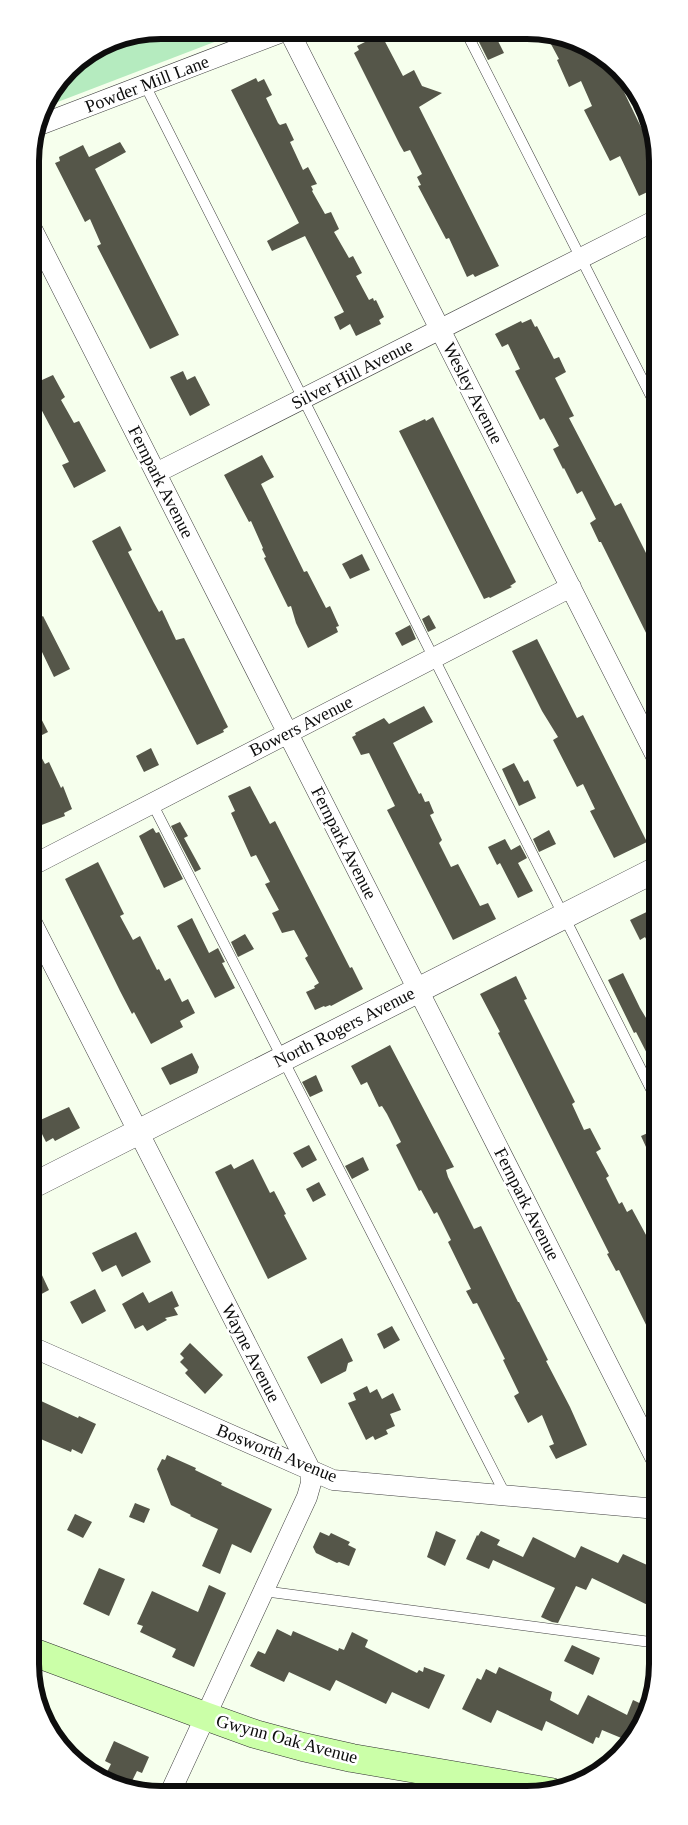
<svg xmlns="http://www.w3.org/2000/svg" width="688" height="1825" font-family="'Times New Roman',serif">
<rect width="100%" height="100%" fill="#f6ffed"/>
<!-- green -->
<path fill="#b5ebbf" d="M161,30L243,31L42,108L43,103L74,63L111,40Z"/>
<!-- building -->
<path fill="#555649" d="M545,33H553L610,63L638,121L655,154L656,188L639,196L620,156L610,161L584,110L592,106L581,81L569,87L557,60L559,59Z
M381,34L403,76L414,70L422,86L442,93L419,107L499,266L475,277L473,274L467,277L449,238L446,239L418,186L421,185L417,177L422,174L410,150L404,152L400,145L354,53L359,50L357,46Z
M495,35L504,53L488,60L479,42Z
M256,78L258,82L264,79L272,95L266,98L278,123L280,125L286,123L294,140L290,142L303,170L308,167L317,184L311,186L313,190L312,191L325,214L331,212L339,229L334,232L349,258L353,256L362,273L356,276L369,300L373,298L374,301L376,300L384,317L379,320L381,324L356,336L350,324L340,330L334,317L344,312L305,236L272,251L267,241L299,223L231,90Z
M120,142L126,152L95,169L179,335L150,349L97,246L101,244L90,219L85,222L55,163L60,161L59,157L83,145L89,157Z
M531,319L535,327L537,326L554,359L559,357L566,372L555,378L574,416L569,418L615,506L621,503L656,573V653L601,542H599L590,523L596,519L582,491L577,494L564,468L563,469L553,449L559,446L544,418L540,420L515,371L520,369L508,344L502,347L495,334L521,321L522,323Z
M183,371L187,380L195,376L210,405L190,416L170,377Z
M53,375L65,397L61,400L74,423L79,421L106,471L74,488L62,465L69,462L40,407L31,412V385Z
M433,417L516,582L510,586L512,587L490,598L489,597L484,599L399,431L425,419L426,421Z
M262,455L274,477L261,484L304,572L307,571L326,608L330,606L339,626L336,627L338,632L308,648L296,623L291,606L288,607L264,558L266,557L262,549L263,548L251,521L249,522L224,475Z
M120,526L132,550L128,552L154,603L159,612L162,610L176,640L184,638L228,727L223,730L224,732L197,745L92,541Z
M362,554L370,570L350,579L342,564Z
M429,615L436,628L428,632L422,619Z
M43,616L70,669L54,677L31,629V623Z
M410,625L416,639L402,646L395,633Z
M537,639L577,718L583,715L647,842L614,858L590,811L595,809L583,784L577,787L553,740L558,737L542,711L512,651Z
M31,699L48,732L32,740L45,764L49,762L61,788L63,786L72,809L64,813L65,816L39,826L31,811Z
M424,706L433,722L393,743L419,794L421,793L425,802L429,801L434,813L430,815L442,840L439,843L451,867L458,864L480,906L488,903L496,919L453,940L387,810L395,806L369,753L361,755L352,737L356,735L355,733L384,718L389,724Z
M151,748L159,765L144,772L136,756Z
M514,763L524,782L528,780L529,782L536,798L519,806L502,769Z
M250,786L270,824L275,821L350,968L352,967L363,989L331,1006L330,1005L325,1007L324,1006L315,1010L306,992L315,988L314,986L319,983L305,958L308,956L294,930L282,933L272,913L279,910L265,884L270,882L256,855L251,857L231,813L235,811L228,796Z
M180,822L188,836L184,838L201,869L195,872L171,826Z
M153,828L156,833L159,832L183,879L164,888L139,836Z
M549,830L556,844L539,852L533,839Z
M505,839L511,850L520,845L527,858L518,863L533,891L518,898L500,863L497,865L488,847Z
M98,862L124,914L120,916L133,940L140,936L157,970L159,969L165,981L170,978L182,1002L188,999L195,1013L180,1021L183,1027L151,1044L134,1012L132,1014L120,991L65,879Z
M657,907V959L645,937L640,940L630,920Z
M192,918L209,953L218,948L225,962L222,963L235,988L215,998L177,926Z
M245,934L254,949L238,957L231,942Z
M623,973L640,1008L657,1036V1073L636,1032L634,1033L608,980Z
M516,976L527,999L524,1000L575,1102L572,1104L584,1130L590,1128L601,1149L596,1152L609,1176L606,1178L619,1204L622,1202L627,1212L632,1209L652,1246L649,1247L657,1264V1347L619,1270L616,1271L607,1254L609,1253L498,1033L500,1032L480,994Z
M390,1045L454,1167L446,1170L448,1177L474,1229L481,1226L518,1302H519L548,1360L546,1361L570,1407L587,1445L556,1459L549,1446L554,1444L542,1415L528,1423L514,1396L519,1393L503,1360L505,1359L477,1303L473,1304L466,1291L471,1289L448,1242L451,1240L437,1212L434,1214L421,1190L419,1191L396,1145L401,1142L387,1114L382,1106L379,1107L367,1082L361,1085L351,1066Z
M192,1053L199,1067L197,1073L170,1085L161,1068Z
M316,1075L323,1091L310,1097L302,1082Z
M69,1107L80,1128L55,1141L53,1138L46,1142L36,1122Z
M657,1129V1171L641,1136Z
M309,1145L317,1160L302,1168L293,1153Z
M363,1157L369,1170L352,1179L345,1166Z
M253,1159L270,1193L274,1191L286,1214L284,1215L307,1259L268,1279L215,1172L231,1164L234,1169Z
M319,1182L326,1195L313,1202L306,1189Z
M136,1232L151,1262L122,1277L116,1265L102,1272L92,1253Z
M32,1254L49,1290L32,1299Z
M95,1289L106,1311L82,1324L70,1302Z
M172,1291L179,1306L174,1308L178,1315L165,1318L167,1320L147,1331L143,1325L135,1329L122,1304L143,1292L149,1303Z
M392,1326L400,1340L384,1349L377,1334Z
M342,1338L353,1361L348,1363L346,1371L321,1384L307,1357Z
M190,1343L223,1375L205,1394L185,1373L188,1370L180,1362L184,1358L180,1354Z
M367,1386L370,1393L377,1389L382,1399L393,1393L401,1410L390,1414L395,1426L386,1430L388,1434L375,1440L373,1436L366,1440L348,1403L356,1400L353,1393Z
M41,1401L78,1418L79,1416L96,1424L82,1454L72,1449L71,1452L36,1437L38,1433L32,1430V1420Z
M167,1455L196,1468L195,1470L222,1483L221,1485L272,1509L251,1553L232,1544L220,1574L202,1566L218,1529L190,1516L191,1515L171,1505L157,1469L162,1459L165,1460Z
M135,1503L150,1509L144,1523L129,1517Z
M75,1514L92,1522L83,1538L67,1530Z
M436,1531L456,1540L445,1566L427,1557Z
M481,1531L500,1540L497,1545L523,1557L533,1537L575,1558L581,1546L618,1563L623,1554L658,1570V1610L592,1578L586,1590L576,1586L558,1623L552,1622L541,1617L555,1588L493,1560L489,1569L466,1559L477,1535L478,1536Z
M320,1532L329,1536L331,1533L350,1542L348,1545L356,1549L349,1566L339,1562L337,1563L316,1553L313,1547Z
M99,1568L125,1579L109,1616L83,1604Z
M209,1585L226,1593L194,1667L172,1657L176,1649L140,1632L143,1626L137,1624L152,1591L198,1612Z
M277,1629L291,1636L293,1631L338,1651L339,1648L344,1650L352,1632L368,1640L365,1647L417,1673L419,1670L423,1672L424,1667L445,1675L429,1709L392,1692L386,1704L336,1680L330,1691L289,1672L284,1682L250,1666L258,1651L265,1654Z
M572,1645L600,1658L593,1675L564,1661Z
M499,1667L552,1692L550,1700L578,1715L588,1695L627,1715L633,1700L650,1708L648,1714L631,1742L602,1730L599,1738L596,1737L593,1744L546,1721L542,1731L497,1710L491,1723L462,1709L477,1678L481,1680L486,1669L496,1674Z
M114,1741L149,1757L142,1773L137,1771L129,1787L105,1776L111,1764L105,1761Z"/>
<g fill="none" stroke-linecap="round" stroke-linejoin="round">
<!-- service casing -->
<g stroke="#404040" stroke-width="11">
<path id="service" d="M466,32L656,406
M145,85L657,1101
M152,803L506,1496
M263,1591L658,1643"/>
</g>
<!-- minor casing -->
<g stroke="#404040" stroke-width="21">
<path id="minor" d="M289,31L656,756
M37,126L285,31
M30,225L657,1461
M156,473L656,220
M31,866L571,587
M31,921L311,1471V1483L307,1497L170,1793
M32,1347L333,1480L657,1509"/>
</g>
<!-- tertiary casing -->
<g stroke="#404040" stroke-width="26">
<path id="tertiary" d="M32,1186L657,869"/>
</g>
<!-- secondary casing -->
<g stroke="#2f2f2f" stroke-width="29">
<path id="secondary" d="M33,1652L205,1716L255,1734L303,1747L352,1758L551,1792"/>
</g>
<!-- service -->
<use href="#service" stroke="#fff" stroke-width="10"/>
<!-- minor -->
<use href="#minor" stroke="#fff" stroke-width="20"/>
<!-- tertiary -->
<use href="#tertiary" stroke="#fff" stroke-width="25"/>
<!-- secondary -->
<use href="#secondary" stroke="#cbffa8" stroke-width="28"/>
</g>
<g text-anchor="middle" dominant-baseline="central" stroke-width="5" stroke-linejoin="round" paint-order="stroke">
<!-- street labels -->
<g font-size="18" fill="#0d0d0d" stroke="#fff">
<text transform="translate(147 84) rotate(-21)">Powder Mill Lane</text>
<text transform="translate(352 374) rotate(-27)">Silver Hill Avenue</text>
<text transform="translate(473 393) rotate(63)">Wesley Avenue</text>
<text transform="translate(161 482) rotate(63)">Fernpark Avenue</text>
<text transform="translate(301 726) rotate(-27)">Bowers Avenue</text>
<text transform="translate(344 843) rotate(63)">Fernpark Avenue</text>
<text transform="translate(344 1027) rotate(-27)">North Rogers Avenue</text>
<text transform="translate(527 1204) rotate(63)">Fernpark Avenue</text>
<text transform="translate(251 1353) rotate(63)">Wayne Avenue</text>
<text transform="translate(277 1453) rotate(22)">Bosworth Avenue</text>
<text transform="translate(287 1739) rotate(15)">Gwynn Oak Avenue</text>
</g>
</g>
<!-- crop -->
<path d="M0 0H688V1825H0ZM161 39H527A122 122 0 0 1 649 161V1664A122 122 0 0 1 527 1786H161A122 122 0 0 1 39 1664V161A122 122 0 0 1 161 39Z" fill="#fff" fill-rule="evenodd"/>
<path fill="none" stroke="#0d0d0d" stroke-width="6" d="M161 39H527A122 122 0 0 1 649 161V1664A122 122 0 0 1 527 1786H161A122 122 0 0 1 39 1664V161A122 122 0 0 1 161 39Z"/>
</svg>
